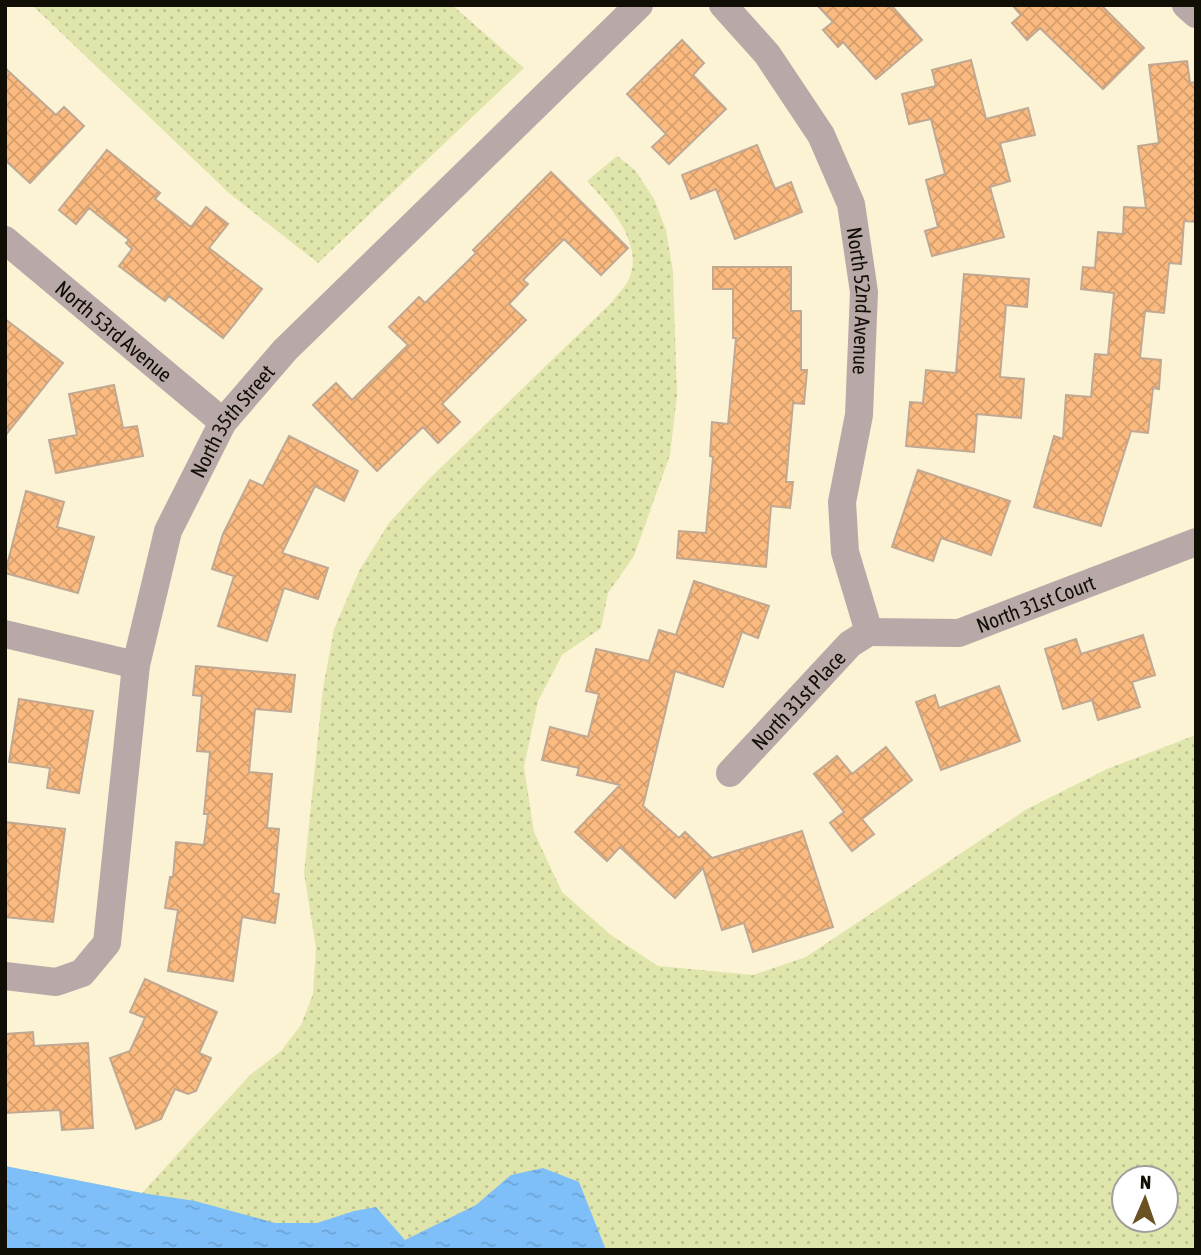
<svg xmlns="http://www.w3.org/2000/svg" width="1201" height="1255" font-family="'Asap Condensed',sans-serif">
<defs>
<pattern id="grass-dots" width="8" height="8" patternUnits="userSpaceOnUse" patternTransform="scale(1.75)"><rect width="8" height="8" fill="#dfe5ab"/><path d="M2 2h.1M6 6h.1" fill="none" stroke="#bec392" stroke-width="1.8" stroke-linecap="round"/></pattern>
<pattern id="water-ripples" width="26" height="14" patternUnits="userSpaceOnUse" patternTransform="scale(1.75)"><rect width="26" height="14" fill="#7fbff9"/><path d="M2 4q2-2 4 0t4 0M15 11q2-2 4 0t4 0" fill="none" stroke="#6da3d4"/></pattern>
<pattern id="building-cross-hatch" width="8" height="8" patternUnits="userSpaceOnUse" patternTransform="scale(1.75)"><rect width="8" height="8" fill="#fbba7f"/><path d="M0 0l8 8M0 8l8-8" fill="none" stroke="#d69f6c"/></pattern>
</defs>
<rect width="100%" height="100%" fill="#fcf3d5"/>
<!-- grass -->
<path fill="url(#grass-dots)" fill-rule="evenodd" d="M32,5H452L524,68L318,263L229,193Z
M617,156L635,170L654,199L666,230L673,272L677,395L670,455L634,556L608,593L601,628L562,655L538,701L524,767L534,832L562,892L611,935L658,966L753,975L806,957L1027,809L1107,769L1196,735V1250H5V1166L142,1193L250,1075L281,1051L301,1025L313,994L316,948L304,873L323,688L334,629L359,571L389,523L429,479L612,302C617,295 625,288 629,279C644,243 610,206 587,181ZM1124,1178H1166V1220H1124Z"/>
<!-- water -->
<path fill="url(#water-ripples)" d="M5,1166L142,1193L195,1201L275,1223H317L354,1211L376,1207L405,1240L476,1205L511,1175L543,1168L579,1182L606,1250H5Z"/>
<!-- building -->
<path fill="url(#building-cross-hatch)" stroke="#c0a893" stroke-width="2" d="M817,5H891L922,40L876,79L843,42L838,47L823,30L833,22Z
M1012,5H1101L1144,48L1103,89L1040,28L1027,40L1012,23L1021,15Z
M682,40L704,63L693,75L726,109L669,164L652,147L666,134L627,94Z
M971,60L986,119L1028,108L1035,135L1000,143L1010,181L990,187L1004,237L932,256L925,231L938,227L926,180L945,174L931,119L909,124L902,94L936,86L932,70Z
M1187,61L1190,83L1196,82V222L1184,221L1181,264L1169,263L1164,313L1145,311L1140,358L1161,360L1159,389L1153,388L1148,433L1131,431L1101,526L1034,507L1054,436L1063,439L1066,395L1091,397L1095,354L1108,355L1114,293L1081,289L1083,267L1095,268L1098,232L1123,234L1124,207L1146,208L1138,146L1159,143L1149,65Z
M5,68L56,115L64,107L84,126L30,183L5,160Z
M757,145L775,189L791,182L802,212L735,239L716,189L691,199L682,175Z
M107,150L160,193L155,199L191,227L206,207L228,224L209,248L262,289L223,338L169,296L165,301L119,266L132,249L126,243L129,240L89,208L76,224L59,210Z
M551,172L628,248L601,275L564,239L523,280L528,284L509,304L526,320L442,404L460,422L438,443L423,427L377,471L313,405L336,383L352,400L408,345L389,327L419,297L425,303L476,253L473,250Z
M713,267H791V311H801V370H807L804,404L793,403L786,482H793L790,508L771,506L766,567L677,558L679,531L706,533L713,457L710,456L712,422L728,424L736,338H733V289H713Z
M964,274L1029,279L1027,307L1006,305L1000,377L1024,379L1021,418L977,414L974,452L906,446L910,402L923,403L926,370L956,373Z
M5,319L63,363L5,436Z
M114,385L123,428L137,426L143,456L56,473L49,440L77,435L69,394Z
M289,436L358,471L344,501L315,486L282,553L328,568L318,599L284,588L267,641L218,626L234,576L212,569L223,534L250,480L263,486Z
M918,470L1010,501L991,555L941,538L933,561L892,547Z
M26,491L64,502L57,527L94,537L78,593L5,573Z
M694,581L769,606L758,638L742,632L723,687L675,671L643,806L679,838L685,832L712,858L802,831L833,927L753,952L744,923L722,930L703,868L675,898L620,847L607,861L575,832L620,785L577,775L579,768L542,760L550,727L588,737L599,694L586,691L596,649L649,661L659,630L676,635Z
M1143,635L1155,675L1132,682L1140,707L1098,720L1092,700L1063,709L1045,649L1076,639L1081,654Z
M196,666L295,675L291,712L255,709L249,772L272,774L267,828L279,829L273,893L279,894L275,923L242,917L233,981L168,971L178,910L165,908L170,877H173L176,842L204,845L208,814H204L210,752L197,751L202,696L193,695Z
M999,686L1020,741L941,770L916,702L935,695L939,708Z
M19,699L93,711L79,793L47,788L50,768L9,762Z
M886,747L912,780L862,819L874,834L852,851L830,823L844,812L814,774L837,756L852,774Z
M5,822L65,829L53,922L5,917Z
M145,979L217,1012L199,1053L211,1058L196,1091L188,1094L175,1089L161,1119L136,1129L110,1058L130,1051L145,1018L130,1012Z
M33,1032L34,1046L88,1043L93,1128L62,1130L60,1110L5,1113V1034Z"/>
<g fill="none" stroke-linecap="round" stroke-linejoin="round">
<!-- minor -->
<g stroke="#b8a9a8" stroke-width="28">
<path id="s1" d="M723,5L767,54L821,135L851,204L864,292L859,415L842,502L845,552L869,632"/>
<path d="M1186,5L1196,14"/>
<path id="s2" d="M5,240L223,422"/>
<path id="s3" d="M869,632L959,633L1196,542"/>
<path d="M5,634L136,665"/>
<path id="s4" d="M730,773L850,644L869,632"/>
<path id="s5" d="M5,976L56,982L82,973L107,943L136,665L168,531L223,422L285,350L639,5"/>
</g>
</g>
<g text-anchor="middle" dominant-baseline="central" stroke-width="6" stroke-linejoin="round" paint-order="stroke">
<!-- street labels -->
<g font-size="21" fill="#110e05" stroke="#fff">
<text stroke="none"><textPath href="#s1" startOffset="336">North 52nd Avenue</textPath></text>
<text stroke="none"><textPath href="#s2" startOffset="142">North 53rd Avenue</textPath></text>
<text stroke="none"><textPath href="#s5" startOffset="663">North 35th Street</textPath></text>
<text stroke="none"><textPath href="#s3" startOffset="172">North 31st Court</textPath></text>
<text stroke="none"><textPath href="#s4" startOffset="100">North 31st Place</textPath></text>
</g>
</g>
<!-- border -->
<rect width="1201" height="1255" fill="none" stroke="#110e05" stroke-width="14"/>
<!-- north arrow -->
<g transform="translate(1145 1199) rotate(2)"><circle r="33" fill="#ffffff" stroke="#a09f9b" stroke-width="2"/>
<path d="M0-5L12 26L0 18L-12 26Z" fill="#6b5223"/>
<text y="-10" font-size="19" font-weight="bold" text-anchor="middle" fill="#110e05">N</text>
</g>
</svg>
